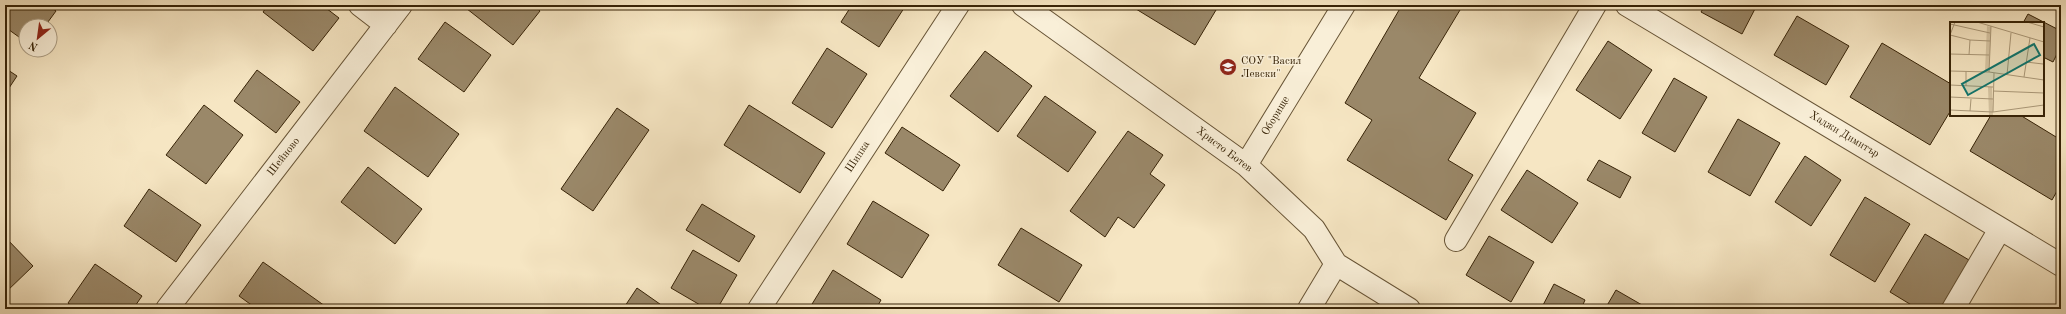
<svg xmlns="http://www.w3.org/2000/svg" width="2066" height="314" font-family="'Old Standard TT',serif">
<rect width="100%" height="100%" fill="#f6e6c3"/>
<filter id="stains"><feTurbulence type="fractalNoise" baseFrequency=".005" numOctaves="4"/><feColorMatrix values="0 0 0 0 .2 0 0 0 0 .09 0 0 0 0 .02 0 0 0 .5 -.17"/></filter>
<radialGradient id="worn" r=".72"><stop offset=".6" stop-color="#630" stop-opacity="0"/><stop offset="1" stop-color="#630" stop-opacity=".3"/></radialGradient>
<!-- building -->
<path fill="#9a8869" stroke="#372307" d="M5,5H48L56,11L45,26H26V42L5,27Z
M268,5H322L339,18L313,51L263,12Z
M462,5H533L540,11L513,45Z
M852,5H906L879,47L841,22Z
M1139,5H1219L1195,45L1136,9Z
M1402,5H1463L1419,78L1476,113L1448,160L1473,175L1446,220L1347,160L1372,120L1345,103Z
M1705,5H1757L1742,34L1701,12Z
M2028,14L2061,31V46L2053,62L2043,57V23H2023Z
M1797,16L1849,46L1826,85L1774,55Z
M445,22L491,55L464,92L418,59Z
M1608,41L1652,70L1620,119L1576,90Z
M1882,43L1951,84V110L1930,145L1850,97Z
M827,48L867,74L832,128L792,103Z
M985,51L1032,86L998,132L950,96Z
M5,68L17,76L5,94Z
M257,70L300,102L276,133L234,101Z
M1674,78L1707,97L1675,152L1642,133Z
M395,87L459,134L428,177L364,131Z
M1045,96L1096,132L1068,172L1017,136Z
M204,105L243,135L206,184L166,155Z
M749,105L825,153L800,193L724,145Z
M617,108L649,130L593,211L561,189Z
M1991,115H2020L2061,140V184L2052,200L1970,151Z
M1738,119L1780,143L1750,196L1708,172Z
M902,127L960,165L943,191L885,153Z
M1128,131L1163,155L1150,174L1165,185L1134,228L1118,217L1105,237L1070,211Z
M1805,156L1841,180L1811,226L1775,202Z
M1599,160L1631,177L1620,198L1587,180Z
M368,167L422,209L395,244L341,202Z
M1527,170L1578,203L1552,243L1501,210Z
M149,189L201,225L176,262L124,226Z
M1865,197L1910,224L1875,282L1830,255Z
M873,201L929,235L902,278L847,244Z
M702,204L755,236L739,262L686,230Z
M1021,228L1082,265L1059,302L998,265Z
M1925,234L1969,260L1940,309H1918L1890,292Z
M1489,236L1534,262L1511,302L1466,275Z
M5,237L33,266L5,293Z
M693,250L737,275L717,309H707L671,288Z
M263,262L325,306L323,309H257L239,296Z
M95,264L142,296L133,309H76L68,303Z
M833,270L881,300L876,309H809Z
M1554,284L1585,300L1581,309H1541Z
M637,288L667,309H623Z
M1616,290L1649,309H1605Z"/>
<g fill="none" stroke-linecap="round" stroke-linejoin="round">
<!-- minor casing -->
<g stroke="#675436" stroke-width="24">
<path id="minor" d="M360,5L386,25
M1023,5L1246,165L1314,229L1336,264L1409,309
M1627,5L2061,265
M1246,165L1344,5
M1456,240L1595,5
M167,309L401,5
M759,309L958,5
M1309,309L1336,264
M1953,309L2000,229"/>
</g>
<!-- minor -->
<use href="#minor" stroke="#f9efd8" stroke-width="22"/>
</g>
<!-- icons -->
<defs>
<g id="school-disc" transform="scale(0.9)"><circle r="9.5" fill="#8f2418" stroke="#f9efd8"/><path d="M0-5L7-2L0 1L-7-2ZM-4 1L0 2.5L4 1V4Q0 6-4 4Z" fill="#fff"/></g>
</defs>
<g fill-rule="evenodd">
<use href="#school-disc" x="1228" y="67"/>
</g>
<g text-anchor="middle" dominant-baseline="central" stroke-width="3" stroke-linejoin="round" paint-order="stroke">
<!-- poi labels -->
<g font-size="11" fill="#372307" stroke="#f9efd8" text-anchor="start">
<text x="1241" y="61">СОУ "Васил<tspan x="1241" dy="13">Левски"</tspan></text>
</g>
<!-- street labels -->
<g font-size="11" fill="#372307" stroke="#f9efd8">
<text transform="translate(1276 116) rotate(-59)">Оборище</text>
<text transform="translate(1844 135) rotate(31)">Хаджи Димитър</text>
<text transform="translate(1224 150) rotate(37)">Христо Ботев</text>
<text transform="translate(284 157) rotate(-52)">Шейново</text>
<text transform="translate(858 157) rotate(-57)">Шипка</text>
</g>
</g>
<!-- overview -->
<g transform="translate(1950 22)">
<rect width="94" height="94" fill="#f6e6c3"/>
<path d="M37,4L41,5L39,48H35ZM38,65H42L43,94H39Z" fill="#d6c5a3"/>
<path fill="none" stroke="#aa9878" stroke-width="1" d="M27,0L94,20M77,0L94,5M0,2L40,11M0,13L20,18L40,19M0,13L5,0M0,32L39,33M19,33L20,18M76,40L93,42M0,49L39,50L94,58M39,50L41,4M57,53L61,11M74,55L80,16M0,63L43,65M16,64V49M43,69L94,71M0,75L43,77M0,88L43,90L94,83M20,89L21,77M43,90L44,51"/>
<path fill="#0f766e" fill-opacity="0.15" stroke="#0f766e" stroke-width="2" d="M84,22L90,33L18,73L12,62Z"/>
<rect width="94" height="94" fill="none" stroke="#372307" stroke-width="2"/>
</g>
<!-- margin -->
<rect width="2066" height="314" fill="none" stroke="#f6e6c3" stroke-width="20"/>
<rect x="6" y="6" width="2054" height="302" fill="none" stroke="#372307" stroke-width="2"/>
<rect x="10" y="10" width="2046" height="294" fill="none" stroke="#372307"/>
<!-- north arrow -->
<g transform="translate(38 38) rotate(209)"><circle r="19" fill="#f9efd8" stroke="#ab9d84"/>
<path d="M0-3L7 15L0 10L-7 15Z" fill="#8f2418"/>
<text y="-6" font-size="11" font-weight="bold" text-anchor="middle" fill="#372307">N</text>
</g>
<rect width="100%" height="100%" filter="url(#stains)"/>
<rect width="100%" height="100%" fill="url(#worn)"/>
</svg>
